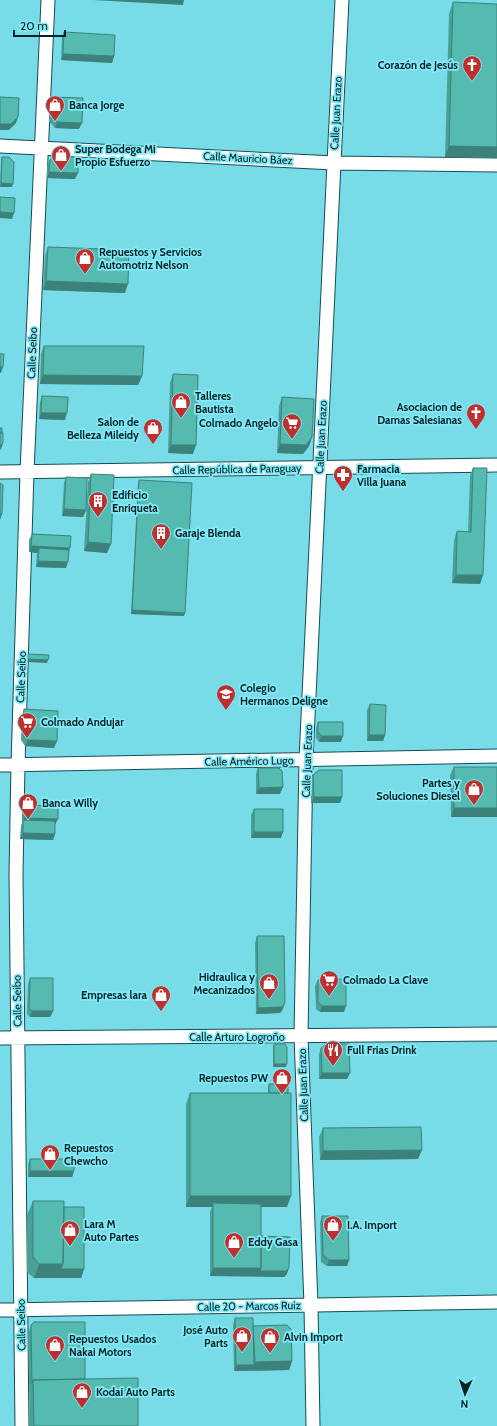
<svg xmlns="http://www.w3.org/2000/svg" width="497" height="1426" font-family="Cabin,sans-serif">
<rect width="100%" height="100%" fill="#77dbe8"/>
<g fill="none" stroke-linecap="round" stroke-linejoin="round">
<!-- street casing -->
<g stroke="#144d53" stroke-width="15">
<path id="street" d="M0,146L334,163L497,165
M0,472L497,465
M0,765L497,756
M0,1038L497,1034
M0,1310L497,1302
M22,1426L16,874L18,765L27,472L48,0
M313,1426L311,1305L301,1036L306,760L334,163L342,0"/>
</g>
<!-- street -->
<use href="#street" stroke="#fff" stroke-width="13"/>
</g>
<!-- wall -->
<path fill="#49a097" d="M453,2L497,158L445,157L449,14Z
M64,32L114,56L112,63L61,60L62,38Z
M52,97L79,129L55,128L49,121V103Z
M2,157L12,187H0L1,160Z
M50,160L75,179L47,178V166Z
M48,247L125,293L43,290L45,256Z
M44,346L142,376L138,385L40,384L41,354Z
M173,374L193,454L168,453L170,383Z
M42,396L65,420L39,419L40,402Z
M282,397L312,437L309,446L303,454L277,453L279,406Z
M473,468L483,575L480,584L452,583L454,540L457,531L468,532L470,476Z
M91,474L107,553L84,551L88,482Z
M66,477L86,510L83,517L62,516L64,483Z
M139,480L184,616L131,614L138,483Z
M32,534L69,552L66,568L36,567L37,553L29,552V540Z
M370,704L385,735L383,741H367V710Z
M24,709L54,748L25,746L21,740L22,715Z
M318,722L341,742H319L316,738V728Z
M454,767L497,817H451L450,775Z
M258,768L280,794H256V774Z
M313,775L342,797L340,803H311V782Z
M25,805L55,825L53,840L20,839L21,826L22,823V812Z
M254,809L281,838H251V815Z
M257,936L283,1009L280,1013L256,1014L255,943Z
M30,978L53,1011L50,1017H30L27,1014L28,984Z
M318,980L344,1012H320L316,1009L315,986Z
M274,1044L286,1067H273V1047Z
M321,1048L347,1079H319V1054Z
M269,1084L287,1207H261V1236L287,1274L284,1277L210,1276V1212L212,1207H186V1104L190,1093H268V1087Z
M323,1128L418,1159L320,1160L319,1137Z
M30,1159L74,1171L72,1177H28V1165Z
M33,1201L64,1207L84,1269L81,1278H34L27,1272V1215Z
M322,1216L349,1260L347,1266H327L321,1262L320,1223Z
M235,1318L253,1328L292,1361L289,1370L234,1371L233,1325Z
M31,1325L85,1379L138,1426H30L28,1334Z"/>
<!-- shaded-wall -->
<path fill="#3c827b" d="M93,0H184L183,5Z
M63,54L114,56L112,63L61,60Z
M18,117L16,123L9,130H0V124Z
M57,122L82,123L79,129L55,128Z
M449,146L497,147V158L445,157Z
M49,172L78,173L75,179L47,178Z
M1,183L13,184L12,187H0Z
M0,212L14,213L12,219L0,218Z
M46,281L128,284L125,293L43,290Z
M0,367H3L1,373H0Z
M43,375L142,376L138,385L40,384Z
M41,413H67L65,420L39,419Z
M312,437L309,446L303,454L277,453L280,444Z
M3,443L1,449L0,450V446Z
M171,445H196L193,454L168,453Z
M64,509L86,510L83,517L62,516Z
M0,514H2L0,520Z
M88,542L111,544L107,553L84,551Z
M31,546L70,548L68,554L39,548L37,553L29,552Z
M38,561L68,562L66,568L36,567Z
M456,575H483L480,584L452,583Z
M132,610L185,613L184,616L131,614Z
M28,659L48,660L47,663L27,662Z
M369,735H385L383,741H367Z
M321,736H343L341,742H319Z
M28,740L57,741L54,748L25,746Z
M283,787L280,794H256L259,788Z
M314,797H342L340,803H311Z
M454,808H497V817H451Z
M24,818L58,819L55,825L23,824Z
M254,832H283L281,838H251Z
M23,833L55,834L53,840L20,839Z
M285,1003L283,1009L280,1013L256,1014L258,1008Z
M322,1006H346L344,1012H320Z
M32,1011H53L50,1017H30Z
M274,1064H287L286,1067H273Z
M322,1073H350L347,1079H319Z
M422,1150L418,1159L320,1160L323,1151Z
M30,1171H74L72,1177H28Z
M190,1196H291L287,1207H213V1203L212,1207H186Z
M329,1260H349L347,1266H327Z
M39,1264H63L84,1269L81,1278H34Z
M213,1268H289L287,1274L284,1277L210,1276Z
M292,1361L289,1370L234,1371L236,1365H254L255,1362Z"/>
<!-- building -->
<path fill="#55bab0" stroke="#3c827b" d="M453,2L497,4V147L449,146Z
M64,32L115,35L114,56L63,54Z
M0,97L19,98L18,117L11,124H0Z
M52,97L83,98L82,123L57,122L51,115Z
M54,156L78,157V173L49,172L50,160Z
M2,157H9L14,162L13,184L1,183Z
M0,197L15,198L14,213L0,212Z
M48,247L129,250L128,284L46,281Z
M44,346H144L142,376L43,375Z
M0,354H4L3,367H0Z
M173,374L198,375L196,445H171Z
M42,396L68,397L67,413H41Z
M282,397L314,399L312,437L306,445L280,444Z
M0,428H2V433H0Z
M0,433H3V443L0,446Z
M473,468H487L483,575H456L457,531L471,532Z
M91,474L114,475L111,544L88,542Z
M66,477L87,478L86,510L64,509Z
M139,480L192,483L185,613L132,610Z
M0,483L3,485L2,514H0Z
M32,534L71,536L70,548L31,546Z
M39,548L69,550L68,562L38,561Z
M28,654L49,655L48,660L28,659Z
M370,704L386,705L385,735H369Z
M24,709L58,711L57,741L28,740L23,734Z
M318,722H343V736H321L318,732Z
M454,767H497V808H454Z
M258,768H279L282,771L283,787L259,788Z
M319,770H342V797H314L313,775Z
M25,805L58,806V819L24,818Z
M254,809H283V832H254Z
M23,820L55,821V834L23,833Z
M257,936H284L285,1003L282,1007L258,1008Z
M30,978H53V1011H32L29,1008Z
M346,979V1006H322L318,1002V980Z
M274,1044H285L287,1047V1064H274Z
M326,1044H349L350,1073H322L321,1048Z
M269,1084H288V1093H269Z
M190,1093H291V1196H190Z
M421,1127L422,1150L323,1151V1128Z
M30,1159H74V1171H30Z
M33,1201H64L63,1264H39L33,1257Z
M213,1203L261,1204V1268H213Z
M64,1207H84V1269H61L63,1264Z
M322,1216H348L349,1260H329L323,1255Z
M261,1236L290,1237L289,1268L286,1271H260L261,1268Z
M235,1318H253L254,1365H236Z
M34,1322H85V1379L33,1380L32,1383L31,1325Z
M287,1325L291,1329L292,1361L255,1362L253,1326Z
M138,1378V1426H34L33,1380Z"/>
<!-- icons -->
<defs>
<g id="church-pin" transform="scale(1)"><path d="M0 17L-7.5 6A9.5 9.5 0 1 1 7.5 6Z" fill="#be2f2d" stroke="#84e9f6"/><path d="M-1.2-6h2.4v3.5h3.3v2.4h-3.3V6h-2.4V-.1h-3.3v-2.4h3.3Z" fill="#fff"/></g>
<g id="shop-pin" transform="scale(1)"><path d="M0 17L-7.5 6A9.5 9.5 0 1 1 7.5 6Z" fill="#be2f2d" stroke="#84e9f6"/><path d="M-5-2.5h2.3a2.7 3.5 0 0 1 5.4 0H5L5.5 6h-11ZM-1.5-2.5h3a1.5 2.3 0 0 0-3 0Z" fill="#fff"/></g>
<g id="supermarket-pin" transform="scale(1)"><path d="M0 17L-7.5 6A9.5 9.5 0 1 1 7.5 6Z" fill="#be2f2d" stroke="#84e9f6"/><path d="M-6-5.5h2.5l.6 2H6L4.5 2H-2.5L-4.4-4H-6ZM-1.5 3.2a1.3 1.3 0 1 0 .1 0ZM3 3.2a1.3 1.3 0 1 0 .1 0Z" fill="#fff"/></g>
<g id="pharmacy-pin" transform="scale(1)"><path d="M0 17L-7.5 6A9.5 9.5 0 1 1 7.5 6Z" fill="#be2f2d" stroke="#84e9f6"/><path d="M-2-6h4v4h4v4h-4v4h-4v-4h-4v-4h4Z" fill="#fff"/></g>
<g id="building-pin" transform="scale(1)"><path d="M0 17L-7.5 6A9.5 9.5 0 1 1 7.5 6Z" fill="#be2f2d" stroke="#84e9f6"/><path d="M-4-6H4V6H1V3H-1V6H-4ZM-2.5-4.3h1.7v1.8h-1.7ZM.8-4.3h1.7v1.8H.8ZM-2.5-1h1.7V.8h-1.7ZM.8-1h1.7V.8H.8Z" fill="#fff"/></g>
<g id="school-pin" transform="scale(1)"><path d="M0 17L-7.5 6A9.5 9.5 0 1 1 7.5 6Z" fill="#be2f2d" stroke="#84e9f6"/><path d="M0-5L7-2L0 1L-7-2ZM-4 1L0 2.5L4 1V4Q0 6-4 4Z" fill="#fff"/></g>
<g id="restaurant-pin" transform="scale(1)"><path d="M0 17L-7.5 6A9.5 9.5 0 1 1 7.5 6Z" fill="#be2f2d" stroke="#84e9f6"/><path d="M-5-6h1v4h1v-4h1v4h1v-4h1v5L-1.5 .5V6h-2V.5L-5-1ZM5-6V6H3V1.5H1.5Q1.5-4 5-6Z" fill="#fff"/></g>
</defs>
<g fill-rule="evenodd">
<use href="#church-pin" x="472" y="65"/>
<use href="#shop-pin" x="55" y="105"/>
<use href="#shop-pin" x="61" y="155"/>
<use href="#shop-pin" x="85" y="258"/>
<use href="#shop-pin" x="181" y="402"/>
<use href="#church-pin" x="476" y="413"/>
<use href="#supermarket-pin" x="292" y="423"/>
<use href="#shop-pin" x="153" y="428"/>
<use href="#pharmacy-pin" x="343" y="475"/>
<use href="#building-pin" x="98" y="501"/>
<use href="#building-pin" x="161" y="533"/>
<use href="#school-pin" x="226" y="694"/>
<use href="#supermarket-pin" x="27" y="722"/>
<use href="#shop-pin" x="474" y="789"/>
<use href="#shop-pin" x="28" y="803"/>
<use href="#supermarket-pin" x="329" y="980"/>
<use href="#shop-pin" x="269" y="983"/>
<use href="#shop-pin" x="161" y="995"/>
<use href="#restaurant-pin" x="333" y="1050"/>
<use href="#shop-pin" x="282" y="1078"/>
<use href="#shop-pin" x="50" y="1154"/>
<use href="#shop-pin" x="333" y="1225"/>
<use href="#shop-pin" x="70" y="1230"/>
<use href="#shop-pin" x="234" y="1242"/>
<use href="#shop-pin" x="242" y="1336"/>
<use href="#shop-pin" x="270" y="1337"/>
<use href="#shop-pin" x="55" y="1345"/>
<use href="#shop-pin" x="82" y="1392"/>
</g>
<g text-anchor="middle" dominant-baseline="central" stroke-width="3.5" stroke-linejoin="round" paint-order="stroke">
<!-- poi labels -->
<g font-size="11" font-weight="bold" fill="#012226" stroke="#84e9f6" text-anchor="start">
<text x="458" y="65" text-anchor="end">Corazón de Jesús</text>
<text x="69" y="105">Banca Jorge</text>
<text x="75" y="149">Super Bodega Mi<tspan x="75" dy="13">Propio Esfuerzo</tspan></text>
<text x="99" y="252">Repuestos y Servicios<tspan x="99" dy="13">Automotriz Nelson</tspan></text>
<text x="195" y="396">Talleres<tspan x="195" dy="13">Bautista</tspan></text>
<text x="462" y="407" text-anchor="end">Asociacion de<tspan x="462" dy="13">Damas Salesianas</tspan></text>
<text x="139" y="422" text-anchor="end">Salon de<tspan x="139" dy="13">Belleza Mileidy</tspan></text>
<text x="278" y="423" text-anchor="end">Colmado Angelo</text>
<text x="357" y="469">Farmacia<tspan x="357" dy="13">Villa Juana</tspan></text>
<text x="112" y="495">Edificio<tspan x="112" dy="13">Enriqueta</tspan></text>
<text x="175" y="533">Garaje Blenda</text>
<text x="240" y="688">Colegio<tspan x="240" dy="13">Hermanos Deligne</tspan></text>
<text x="41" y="722">Colmado Andujar</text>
<text x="460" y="783" text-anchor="end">Partes y<tspan x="460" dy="13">Soluciones Diesel</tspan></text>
<text x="42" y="803">Banca Willy</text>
<text x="255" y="977" text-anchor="end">Hidraulica y<tspan x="255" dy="13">Mecanizados</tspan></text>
<text x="343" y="980">Colmado La Clave</text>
<text x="147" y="995" text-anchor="end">Empresas lara</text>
<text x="347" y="1050">Full Frias Drink</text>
<text x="268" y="1078" text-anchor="end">Repuestos PW</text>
<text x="64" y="1148">Repuestos<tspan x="64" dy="13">Chewcho</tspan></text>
<text x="84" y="1224">Lara M<tspan x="84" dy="13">Auto Partes</tspan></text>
<text x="347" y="1225">I.A. Import</text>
<text x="248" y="1242">Eddy Gasa</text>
<text x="228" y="1330" text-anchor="end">José Auto<tspan x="228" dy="13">Parts</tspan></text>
<text x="284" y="1337">Alvin Import</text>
<text x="69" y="1339">Repuestos Usados<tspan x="69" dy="13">Nakai Motors</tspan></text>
<text x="96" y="1392">Kodai Auto Parts</text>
</g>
<!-- street labels -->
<g font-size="11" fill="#012226" stroke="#84e9f6">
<text transform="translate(336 113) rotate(-87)">Calle Juan Erazo</text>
<text transform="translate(248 158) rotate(3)">Calle Mauricio Báez</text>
<text transform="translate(32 353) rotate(-88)">Calle Seibo</text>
<text transform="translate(321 437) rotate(-87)">Calle Juan Erazo</text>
<text transform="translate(237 469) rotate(-1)">Calle República de Paraguay</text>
<text transform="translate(21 677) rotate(-88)">Calle Seibo</text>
<text transform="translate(249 761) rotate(-1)">Calle Américo Lugo</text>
<text transform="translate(307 761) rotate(-88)">Calle Juan Erazo</text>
<text transform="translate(17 1001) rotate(-91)">Calle Seibo</text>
<text x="237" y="1037">Calle Arturo Logroño</text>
<text transform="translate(303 1085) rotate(-92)">Calle Juan Erazo</text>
<text transform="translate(249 1306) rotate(-1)">Calle 20 - Marcos Ruiz</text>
<text transform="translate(21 1325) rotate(-91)">Calle Seibo</text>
</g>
</g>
<!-- north arrow -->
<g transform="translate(465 1394) rotate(183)" stroke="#84e9f6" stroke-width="3" paint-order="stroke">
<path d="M0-3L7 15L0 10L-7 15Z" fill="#012226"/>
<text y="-6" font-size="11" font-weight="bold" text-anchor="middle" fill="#012226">N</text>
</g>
<!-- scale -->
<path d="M14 30v6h51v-6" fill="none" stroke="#012226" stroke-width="2"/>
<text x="20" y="30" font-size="12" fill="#012226" stroke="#84e9f6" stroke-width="3" paint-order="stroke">20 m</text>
</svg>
